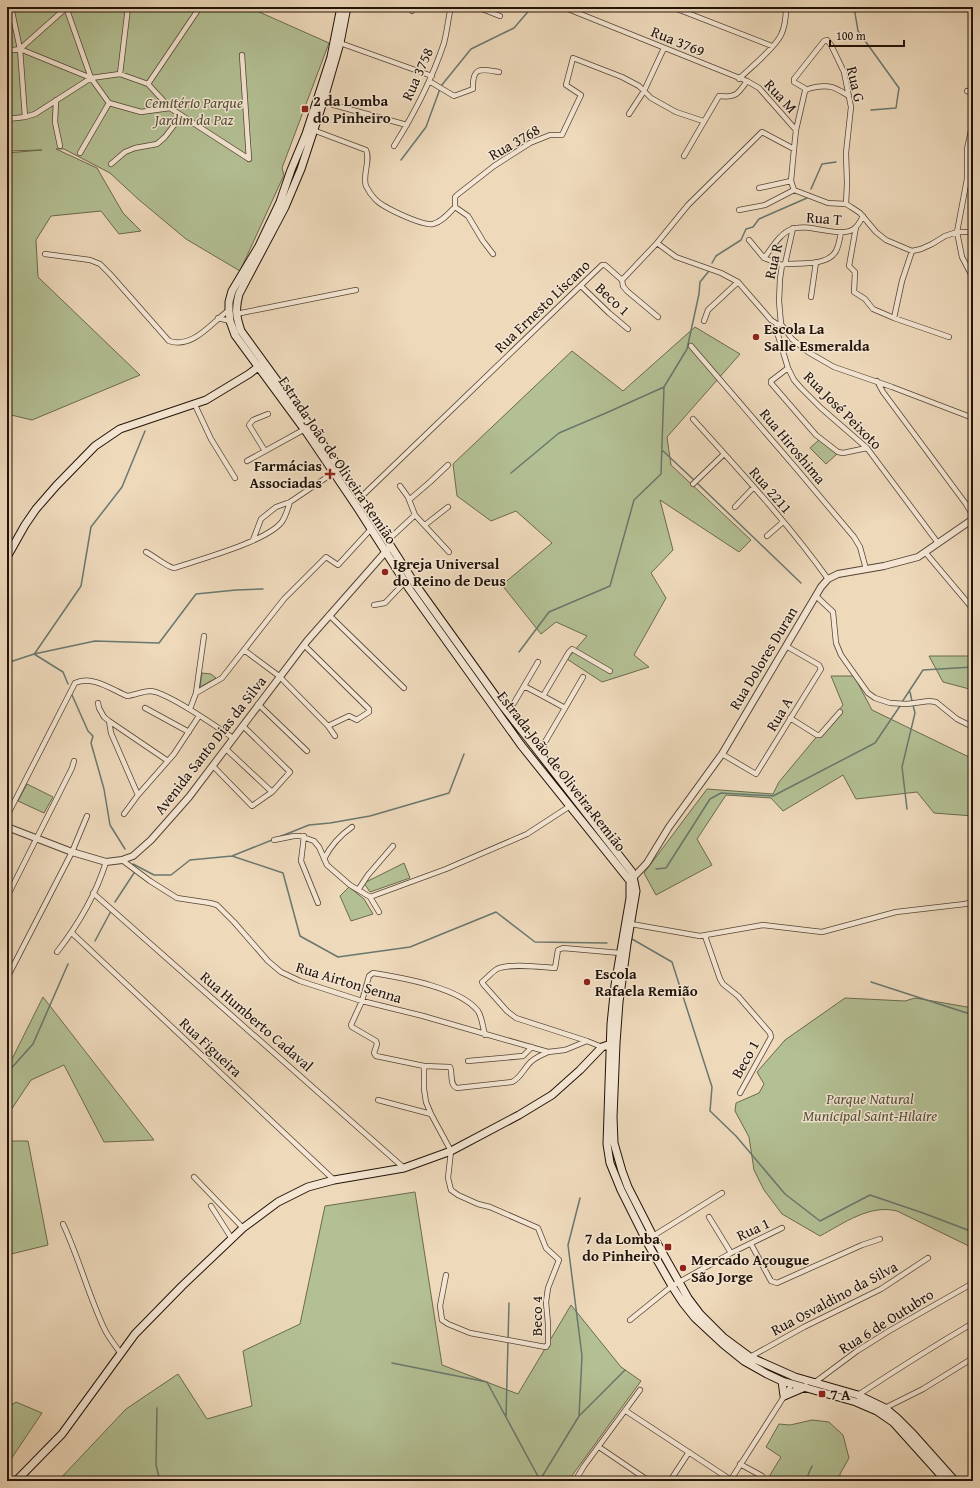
<svg xmlns="http://www.w3.org/2000/svg" width="980" height="1488" font-family="'Gentium Book Plus',serif">
<rect width="100%" height="100%" fill="#eed9bb"/>
<filter id="stains"><feTurbulence type="fractalNoise" baseFrequency=".005" numOctaves="4"/><feColorMatrix values="0 0 0 0 .2 0 0 0 0 .09 0 0 0 0 .02 0 0 0 .5 -.17"/></filter>
<radialGradient id="worn" r=".72"><stop offset=".6" stop-color="#630" stop-opacity="0"/><stop offset="1" stop-color="#630" stop-opacity=".3"/></radialGradient>
<!-- green -->
<path fill="#b3c094" stroke="#6a6a4e" d="M7,7H248L329,43L282,168L284,175L240,271L186,239L138,199L110,173L64,149H56L97,168L123,213L141,231L119,234L101,211L51,216L36,240L38,277L140,375L32,420L7,414V153L42,150L7,151Z
M695,327L740,354L667,437L671,465L751,540L739,552L660,500L673,550L651,573L666,598L634,655L649,667L602,682L567,659L587,636L556,622L541,634L502,585L552,543L516,511L491,521L457,496L453,464L572,351L623,391Z
M820,439L837,454L826,464L810,448Z
M929,656H973V690L943,682Z
M202,673L211,674L216,678L200,687Z
M831,676H854L872,710L973,759V816L934,813L917,792L856,799L843,775L783,811L771,798L726,795L697,839L712,865L656,895L644,873L707,789L773,794L779,782L843,705Z
M27,784L53,797L44,813L18,801Z
M404,863L410,878L370,892L364,883Z
M349,887L364,899L373,914L351,921L340,896Z
M43,997L154,1140L104,1142L64,1065L31,1080L7,1116V1069Z
M845,998L905,1001L915,998L973,1008V1248L897,1211C870,1204 844,1223 820,1236L782,1214L764,1190L754,1170L749,1137L735,1111L736,1103L759,1093L764,1084L757,1072L785,1040Z
M7,1141H28L48,1245L7,1255Z
M415,1192L442,1365L518,1394L571,1305L621,1367L641,1381L568,1481H58L126,1409L178,1374L207,1419L252,1406L243,1351L300,1324L325,1206Z
M16,1402L42,1413L7,1465V1408Z
M812,1420L829,1422L843,1435L849,1458L840,1474V1481H771L770,1475L781,1457L766,1447L779,1424L790,1425Z"/>
<g fill="none" stroke-linecap="round" stroke-linejoin="round">
<!-- stream -->
<path stroke="#69776f" stroke-width="1.5" d="M854,7L858,31L899,88L896,108L871,110
M401,160L426,127L441,86L471,49L514,28L532,7
M811,189L822,164L836,162
M712,263L716,256L741,240L746,229L753,227L759,219L807,198
M662,450L694,480
M511,473L559,433L606,413L664,387
M697,483L801,583
M519,652L549,612L610,586L634,500L661,474L664,387L687,349L699,294L700,282L709,271
M35,653L81,586L91,527L122,487L145,431
M34,654L95,641L159,643L196,594L236,590L263,589
M7,663L34,654L63,672L68,684
M910,692L912,701
M72,695L88,731L93,736L91,743L104,789L110,825L125,849
M902,702L923,670L973,667
M907,809L902,767L915,713L913,705
M279,837L309,825L330,823L370,816L449,793L464,754
M232,856L283,873L300,936L338,957L410,947L496,912L535,942L607,943
M133,864L154,875H171L190,860L232,856L272,840
M656,869L666,868L710,799L721,793L773,796L875,743L900,706
M115,902L134,873
M632,939L672,962L712,1087L710,1111L736,1136L785,1194L820,1221L870,1195L923,1213L973,1232
M95,941L111,911
M871,982L973,1015
M7,1073L33,1044L68,964
M392,1363L487,1382L540,1480
M157,1408L156,1465L160,1481
M579,1416L582,1356L568,1245L580,1198
M506,1417L509,1303
M540,1480L579,1416L625,1370
M809,1481L808,1475L812,1466"/>
<!-- minor casing -->
<g stroke="#544435" stroke-width="6">
<path id="minor" d="M11,7L20,49L25,117
M66,7L91,78
M477,7L500,16
M563,7L747,81C738,94 736,98 719,96L684,156
M672,7L772,46
M412,11L414,7
M340,43L432,76
M20,49L66,8L74,7
M7,51L20,49L91,78
M242,55L249,159
M120,74L128,7
M739,79C751,67 774,49 781,35C785,27 786,16 786,7
M429,81L454,96L473,89C472,66 481,69 499,72
M747,81L759,88L796,130
M148,84L200,7
M806,89L794,82V79L824,41L827,40L831,45L844,72L851,107L846,153L847,183L846,204
M967,91L973,94
M56,100L55,122L60,146
M323,102L407,125
M170,108L141,112L109,103L91,78L120,74L148,84L170,108L249,159
M629,114L644,91L664,48
M7,119L25,117L35,114L91,78
M973,122L967,149V179L957,232L962,257L973,278
M313,130L366,150C371,160 362,175 366,186C368,190 372,196 375,199C382,207 422,226 433,224C442,222 449,213 455,207L468,216L483,241L493,254
M394,146C414,114 432,79 444,43C447,32 448,19 451,7
M80,153L109,103
M111,164L125,152L135,148L157,144L165,137L181,116
M759,188L791,181
M794,190L828,203L846,204L851,207L860,213L876,232L886,240L912,251L921,249L932,244L945,236L957,232H973
M794,190L791,181L794,149L796,130L805,91C808,88 812,88 816,87C831,84 837,89 849,96
M455,207V197L457,195L494,166L530,143L550,135H562L581,95L566,85L573,58L622,77L639,86L651,98L676,112L703,121
M739,210L765,205L794,190
M856,227L849,266L855,272L854,292L865,299L873,309L894,318L949,337
M749,240L764,258L782,265
M657,243L676,257L721,273L738,282L771,320L777,324H781L792,339L808,352L834,367L892,387L973,418
M45,254L90,260L100,264L110,274L169,341C193,349 211,323 229,310
M764,258C772,248 780,233 792,229C810,222 843,241 856,227C859,224 861,220 863,216
M785,264C800,263 828,266 836,251C839,245 840,238 841,232
M622,280L623,286L627,291L658,317
M581,286L609,313L628,329
M811,297L816,262
M236,314L356,290
M218,318L230,321
M894,318L902,281L912,251
M704,321L708,310L738,282
M777,324V332L788,368L794,380L801,388L821,408L867,448L938,543
M781,324L779,301L780,279L782,265L785,264L793,228
M691,346L795,467L854,537L860,547L866,569
M788,368L771,381V383L816,435L838,452L843,453L867,448
M877,381L883,392L966,504L973,516
M195,405L211,439L235,478
M693,419C739,470 788,523 828,579
M265,451L249,425L253,420L268,414
M247,461L305,429
M693,484L724,454
M400,486L408,497L415,515L449,552
M360,498L602,265H605L622,280L657,243L688,205L762,132L794,149
M409,500L430,482L448,465
M735,507L753,488
M425,525L448,507
M767,536L783,522
M253,540L261,519L276,507L290,502L336,471
M387,541L415,515
M146,552C152,555 169,568 174,568C198,560 272,540 283,520C286,515 288,508 290,502
M925,552L973,609
M816,596L833,612L836,643L841,655L868,693L875,698L890,703L907,704L929,701L936,702L957,719L973,727
M374,605L385,603L405,582
M329,615L404,688
M304,645L369,709V712L358,719L357,720L349,716L328,726
M244,650L279,676L328,726L335,736
M524,686L543,696
M196,693L204,636
M98,703L99,708L104,717L109,721L111,733L138,795
M514,703L538,662
M258,704L307,751
M145,708L189,732
M565,708L583,677
M190,709L196,693L222,678L284,599L326,557L338,565L371,529
M790,718L817,735H820L840,712
M109,721L168,761
M533,746L545,742
M226,749L272,792
M722,754L756,774L821,669L819,665L786,646
M542,757L545,742L565,708L543,696L569,652L572,649L610,671
M213,766L252,806L272,792L290,772L243,726
M124,814L138,795L174,754L199,716
M7,816L75,683C92,675 111,689 127,696C135,695 143,691 151,691C169,693 217,727 233,738
M304,836L301,861L318,903
M274,840L294,836H300L314,841L319,847L327,865L350,885L370,897L379,912
M324,859C331,845 339,836 352,827
M122,860L150,881L177,898L210,903L217,905L234,922L268,961L281,972L300,981L362,1001L423,1016L548,1052L565,1050L587,1041L602,1047
M358,890L368,875L393,846
M93,893L404,1168
M7,897L72,768L74,761
M370,897L446,869L527,834L570,806
M631,924L700,936L763,925L822,932L896,912L965,904L973,902
M72,933L334,1180
M705,936L720,979L723,984L738,996L770,1033L771,1037L740,1093
M57,952C78,925 96,894 106,862
M7,978L72,852L87,816
M485,1035C483,1028 482,1017 478,1011C459,987 402,978 373,973L369,976L362,1001L351,1025L352,1027L376,1041L377,1044L374,1053L376,1056L424,1066L450,1067C453,1073 449,1085 457,1088L512,1082C520,1078 522,1072 528,1065C533,1058 540,1056 548,1052
M587,1041L516,1018L507,1011L483,984L482,982C487,978 492,972 497,969C510,963 540,967 555,968L558,950L563,948L620,953
M468,1061L523,1056L532,1047
M424,1066V1089L426,1102L431,1114L451,1151L448,1178L451,1190L458,1195L478,1204L490,1207L538,1228L546,1248L559,1260L548,1288L546,1302L548,1324V1344L546,1347L540,1346L470,1333L448,1324L442,1320L440,1306L446,1275
M378,1100L431,1114
M194,1177L243,1228
M211,1206L232,1239
M709,1217L731,1253
M63,1224C79,1258 88,1294 104,1328C108,1337 115,1345 121,1354
M653,1236L722,1193
M751,1244L771,1281L777,1283L862,1245L880,1239
M630,1320L672,1286L731,1253L782,1228
M750,1357L804,1327L881,1289L928,1258
M814,1383L857,1351L889,1331L973,1283
M858,1395C896,1370 934,1346 973,1323
M885,1408L923,1389L973,1358
M626,1411L731,1480
M599,1447L649,1481
M740,1464L762,1476L765,1481
M575,1481L584,1466L640,1390
M670,1481L689,1452
M730,1481L792,1384"/>
</g>
<!-- tertiary casing -->
<g stroke="#544435" stroke-width="8">
<path id="tertiary" d="M7,827L72,852L106,862L122,860L133,856L151,840L189,797L307,641L388,549
M631,880L647,863L669,827L722,754L821,587L828,579L838,574L884,566L918,557L973,519"/>
</g>
<!-- secondary casing -->
<g stroke="#211308" stroke-width="9">
<path id="secondary" d="M341,7L331,57L306,134L291,170L280,202L259,246L232,291L229,302V310L230,321L235,335L307,433L359,510L410,590L521,745L630,881V898L615,985L611,1024L607,1144L610,1163L621,1190L648,1244L672,1286L683,1303L695,1318L723,1344L744,1361L767,1374L782,1381L856,1402L877,1411L893,1422L946,1481
M347,7L340,43L323,102L301,169L285,207L239,294C235,309 236,316 241,331L318,437L360,498L415,584L502,705L632,872L636,891L627,944L619,1002L616,1043L613,1117L614,1143L622,1171L628,1187L653,1236L688,1298L700,1314L723,1337L750,1357L795,1377L858,1395L885,1408L897,1418L913,1434L955,1481
M7,557L25,525L36,509L56,486L95,446L120,429L206,400L249,374L262,364
M782,1381L784,1396L805,1387
M16,1481L62,1434L135,1334L182,1286L243,1228L278,1202L308,1187L334,1180L404,1168L451,1151L519,1115L552,1095L580,1070L602,1047L614,1043"/>
</g>
<!-- minor -->
<use href="#minor" stroke="#f4e6d3" stroke-width="4.5"/>
<!-- tertiary -->
<use href="#tertiary" stroke="#f4e6d3" stroke-width="6"/>
<!-- secondary -->
<use href="#secondary" stroke="#f4e6d3" stroke-width="7"/>
</g>
<!-- markers -->
<g fill="#8f2418" stroke="#f4e6d3" stroke-width="1.5">
<rect x="301" y="105" width="8" height="8" rx="2"/>
<circle cx="756" cy="337" r="4"/>
<path d="M328 468h4v4h4v4h-4v4h-4v-4h-4v-4h4z"/>
<circle cx="385" cy="572" r="4"/>
<circle cx="587" cy="982" r="4"/>
<rect x="664" y="1243" width="8" height="8" rx="2"/>
<circle cx="683" cy="1268" r="4"/>
<rect x="818" y="1390" width="8" height="8" rx="2"/>
</g>
<g text-anchor="middle" dominant-baseline="central" stroke-width="3" stroke-linejoin="round" paint-order="stroke">
<!-- street labels -->
<g font-size="15" fill="#211308" stroke="#f4e6d3">
<text transform="translate(678 41) rotate(22)">Rua 3769</text>
<text transform="translate(417 74) rotate(-66)">Rua 3758</text>
<text transform="translate(856 84) rotate(77)">Rua G</text>
<text transform="translate(781 96) rotate(47)">Rua M</text>
<text transform="translate(514 142) rotate(-30)">Rua 3768</text>
<text transform="translate(824 218) rotate(4)">Rua T</text>
<text transform="translate(773 261) rotate(-77)">Rua R</text>
<text transform="translate(613 299) rotate(43)">Beco 1</text>
<text transform="translate(542 306) rotate(-44)">Rua Ernesto Liscano</text>
<text transform="translate(843 410) rotate(45)">Rua José Peixoto</text>
<text transform="translate(793 446) rotate(50)">Rua Hiroshima</text>
<text transform="translate(338 460) rotate(56)">Estrada João de Oliveira Remião</text>
<text transform="translate(771 490) rotate(49)">Rua 2211</text>
<text transform="translate(763 658) rotate(-59)">Rua Dolores Duran</text>
<text transform="translate(779 714) rotate(-59)">Rua A</text>
<text transform="translate(210 745) rotate(-52)">Avenida Santo Dias da Silva</text>
<text transform="translate(562 771) rotate(52)">Estrada João de Oliveira Remião</text>
<text transform="translate(349 982) rotate(17)">Rua Airton Senna</text>
<text transform="translate(257 1021) rotate(41)">Rua Humberto Cadaval</text>
<text transform="translate(211 1047) rotate(43)">Rua Figueira</text>
<text transform="translate(745 1059) rotate(-61)">Beco 1</text>
<text transform="translate(753 1229) rotate(-25)">Rua 1</text>
<text transform="translate(834 1298) rotate(-28)">Rua Osvaldino da Silva</text>
<text transform="translate(536 1316) rotate(-90)">Beco 4</text>
<text transform="translate(886 1321) rotate(-32)">Rua 6 de Outubro</text>
</g>
<!-- poi labels -->
<g font-size="15" font-weight="bold" fill="#211308" stroke="#f4e6d3" text-anchor="start">
<text x="313" y="100">2 da Lomba<tspan x="313" dy="17">do Pinheiro</tspan></text>
<text x="764" y="328">Escola La<tspan x="764" dy="17">Salle Esmeralda</tspan></text>
<text x="322" y="465" text-anchor="end">Farmácias<tspan x="322" dy="17">Associadas</tspan></text>
<text x="393" y="563">Igreja Universal<tspan x="393" dy="17">do Reino de Deus</tspan></text>
<text x="595" y="973">Escola<tspan x="595" dy="17">Rafaela Remião</tspan></text>
<text x="660" y="1238" text-anchor="end">7 da Lomba<tspan x="660" dy="17">do Pinheiro</tspan></text>
<text x="691" y="1259">Mercado Açougue<tspan x="691" dy="17">São Jorge</tspan></text>
<text x="830" y="1394">7 A</text>
</g>
<!-- park labels -->
<g font-size="15" font-style="italic" fill="#545039" stroke="#f4e6d3">
<text x="194" y="102">Cemitério Parque<tspan x="194" dy="17">Jardim da Paz</tspan></text>
<text x="870" y="1098">Parque Natural<tspan x="870" dy="17">Municipal Saint-Hilaire</tspan></text>
</g>
</g>
<!-- margin -->
<rect width="980" height="1488" fill="none" stroke="#eed9bb" stroke-width="24"/>
<rect x="8" y="8" width="964" height="1472" fill="none" stroke="#211308" stroke-width="2"/>
<rect x="12" y="12" width="956" height="1464" fill="none" stroke="#211308"/>
<!-- scale -->
<path d="M830 40v6h74v-6" fill="none" stroke="#211308" stroke-width="2"/>
<text x="836" y="40" font-size="12" fill="#211308" stroke="#f4e6d3" stroke-width="3" paint-order="stroke">100 m</text>
<rect width="100%" height="100%" filter="url(#stains)"/>
<rect width="100%" height="100%" fill="url(#worn)"/>
</svg>
